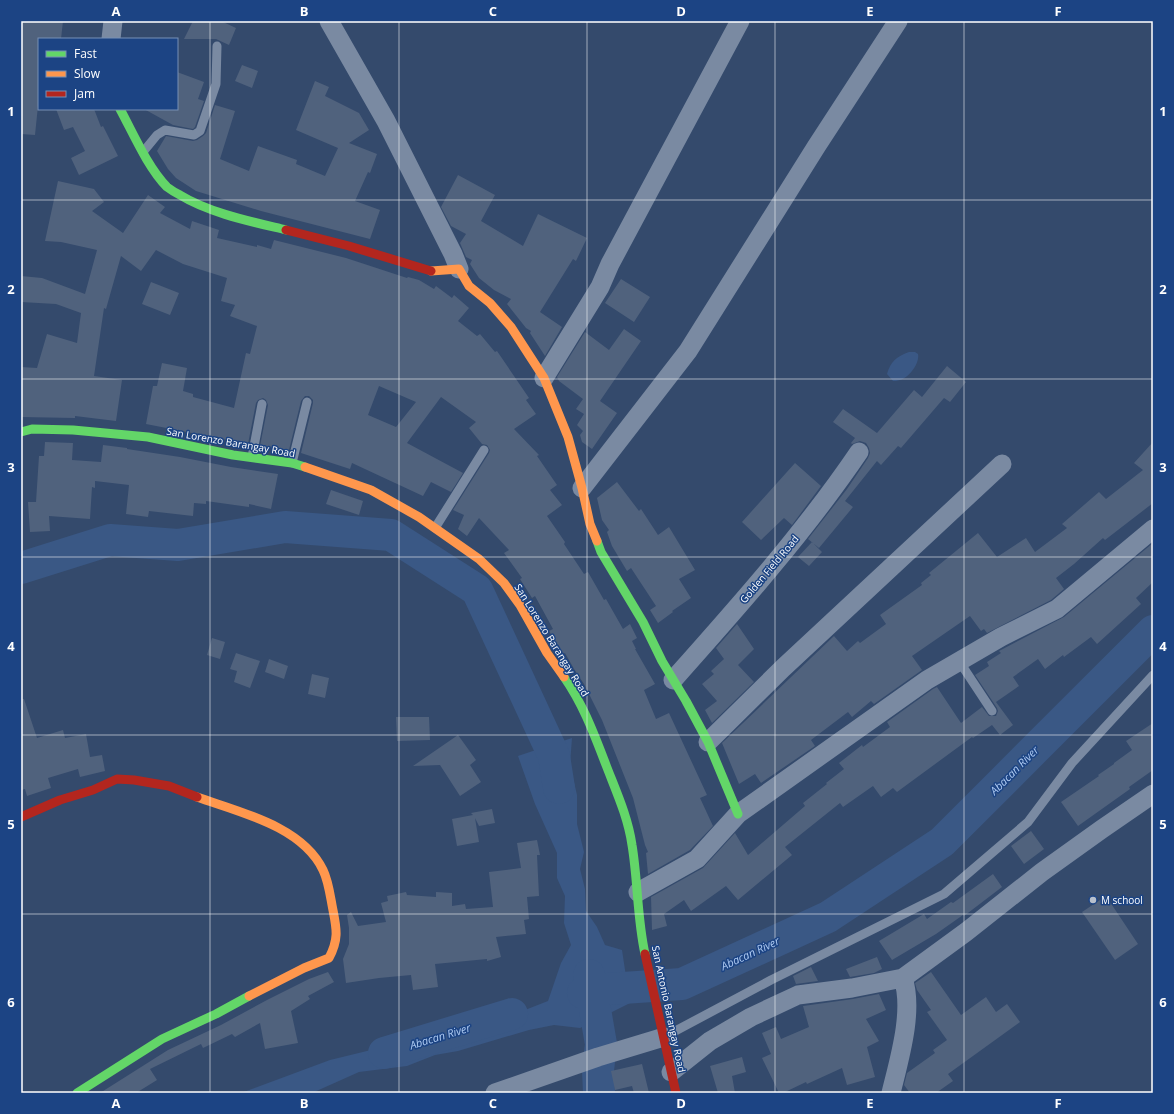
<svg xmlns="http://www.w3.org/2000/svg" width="1174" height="1114" font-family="'Open Sans',sans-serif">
<rect width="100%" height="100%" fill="#344a6c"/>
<!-- water -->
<path fill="#3a5885" d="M909,352H915L918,354C920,363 909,378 900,380C897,381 895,381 893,381L887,374C891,361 896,357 909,352Z
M572,738L570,765L577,795V824L584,852L580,869L585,889L586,911L597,927L605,945L622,950L630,1003L580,1028L554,1025L529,1030L458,1051L435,1055L407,1066L359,1072L312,1093H241L330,1060L371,1050L451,1035L492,1017L525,1010L548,1001L561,963L571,945L564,923L565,896L557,878V853L535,804L518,756Z"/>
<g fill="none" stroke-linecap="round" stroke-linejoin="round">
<!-- river -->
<path stroke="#3a5885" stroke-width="32" d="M21,568L110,540L178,545L285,527L391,535L477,590L554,756L559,788
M589,975L601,1044L598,1070L599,1093
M583,993L593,990L682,984L828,917L942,842L1153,631
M384,1053L512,1014"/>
</g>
<!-- building -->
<path fill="#50627d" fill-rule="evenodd" d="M21,21H63L61,39H39V96L35,135L21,134Z
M193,21H221L236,28L229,45L216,39H184Z
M242,65L258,71L252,88L235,81Z
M177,72L204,82L198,99L204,101L195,127L193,129L173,125L144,109H177Z
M315,81L329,87L325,96L359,113L369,130L349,143L377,154L370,173L368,172L355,201L380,210L370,239L261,211L196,191L176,178L168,169L157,151L166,136L193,141L197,140L203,136L206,133L215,105L235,111L220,159L249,171L258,146L297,160L296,164L325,176L338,148L296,130Z
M56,109H94L101,127L103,126L118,156L79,175L71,158L85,151L73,127L64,130Z
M458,175L495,195L481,221L523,246L538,214L587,238L576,261L573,259L540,312L562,327L545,356L530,333L531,331L526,328L507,304L511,299L494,290L479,278L470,264L472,260L466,257L460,243L466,234L451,226L441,207Z
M58,181L94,189L104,202L92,211L123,233L148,195L165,207L160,213L190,229L192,221L219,230L217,238L257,247V245L271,249L274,240L346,258L407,278L408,277L419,280L434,289L436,286L452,298L454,295L469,308L458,321L477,336L480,334L495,352L497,351L529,398L526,400L536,414L514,429L539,455L537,456L557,485L550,490L562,505L547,516L565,542L564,544L584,574L588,572L604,600L606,599L623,629L630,624L637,638L632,641L636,649H635L655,684L644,690L656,719L669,713L707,795L700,798L713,826L690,850L648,874L646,853L648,852L645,845L633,798L602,720L584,684L574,669L565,653L563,654L549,631L553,629L535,596L532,598L520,579L522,578L504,553L509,550L479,518L467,536L458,529L464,515L453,510L489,453L490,450L487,445L482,444L469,428L476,422L441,397L407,443L463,473L451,492L431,482L423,496L352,463L350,469L301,453L313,403V400L309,396H305L301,401L289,450L260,446L268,405L266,400L263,398L258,400L256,403L248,444L146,424L153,386H157L162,363L187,368L183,391L193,394V397L234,408L246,353L250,354L257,326L230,316L235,305L221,301L227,278L183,264L156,250L141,271L121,256L106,309L104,308L94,376L122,380L116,421L75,416V418L21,417V367L37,368L47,334L77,343L81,313L56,304L21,302V276L42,278L85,294L97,250L61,242L45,241ZM379,386L416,402L396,427L368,415Z
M621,279L650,297L634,322L605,303Z
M151,282L179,293L170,315L142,304Z
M624,329L641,341L600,401L617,413L592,449L582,442L580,435L583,431L577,425L584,414L576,409L583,399L559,381L557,377L585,332L609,350Z
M947,366L966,382L950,402L944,398L901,448L898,446L881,465L877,461L845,501L853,507L819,548L808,539L847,489L868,458L870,453L869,448L866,443L860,441L852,444L851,443L855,438L833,422L843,409L877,433L914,390L922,397Z
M45,442L73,443L72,460L101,462L103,445L127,448V449L180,457L231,467L278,474L271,509L249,504V507L206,501V504L194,503L193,516L149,511L148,517L126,514L129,485L95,481V488L92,487L90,519L49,516L50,531L30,532L28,502H36L39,456H44Z
M1153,442V503L1105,540L1103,538L1074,564L1056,578L1064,589L1051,600L987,633L984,629L981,631L970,616L912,656L922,670L874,704L871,701L852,717L848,712L811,740L815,746L761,783L755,774L739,784L722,743L834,636L847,651L858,641L860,643L886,624L880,615L922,585L921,583L931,575L929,573L978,533L997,557L1026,538L1035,552L1067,528L1062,524L1099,492L1106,499L1143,470L1134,463Z
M795,463L821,486L792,525L784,518L761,540L742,522Z
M617,482L639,511L641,509L658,535L669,527L695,570L679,579L691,598L672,611L673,612L658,623L650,610L656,606L631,568L627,571L612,546L607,532L609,530L602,520L597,498Z
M331,490L363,501L359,515L326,504Z
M812,542L822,552L809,566L798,557Z
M1153,543V582L1136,598L1141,604L1097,644L1091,637L1064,657L1063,655L1045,669L1038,659L1013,677L1019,686L996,702L1013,725L1000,735L992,725L973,738L972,737L897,792L893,788L881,797L873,786L843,807L840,803L785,847L792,855L738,900L726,886L691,911L684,900L664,914L667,926L652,930L651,897L703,868L735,833L748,855L805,806L803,803L827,784L826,783L844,769L839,763L862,745L863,747L890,727L887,722L933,689L937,687L961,723L982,707L989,716H996L998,711L997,708L975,675L989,666L987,662L1001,653L999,651L1064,617Z
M737,624L754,649L738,665L754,682L712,723L705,710L717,701L702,684L714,674L711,671L724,659L716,648Z
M212,638L225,642L220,659L207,655Z
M236,653L260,661L250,688L234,682L237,671L230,669Z
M269,659L288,666L284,679L265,672Z
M312,674L329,678L325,698L308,694Z
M21,699H24L37,738L63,730L65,738L86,734L90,757L102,755L105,771L80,777L78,769L48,778L51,788L27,796L25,789L21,790Z
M396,717H429L430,740L397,741Z
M1153,723V770L1129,787L1130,789L1078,826L1061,802L1099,776L1098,775L1114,764V763L1132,750L1126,741Z
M458,735L476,760L470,765L481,782L460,796L440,765L413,766Z
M492,809L495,823L479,826L475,818L479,842L457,846L452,819L473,815L471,813Z
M1031,831L1044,849L1024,864L1011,846Z
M537,840L540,855H537L539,896L527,897L529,919L524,920L526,934L496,937L501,957L487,961V959L435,964L438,987L413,990L411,975L379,978L346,983L343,959L349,944V928L347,915L351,912L358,926L386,922L381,903L388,901L387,896L406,892L407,895L436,897V892L452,893V906L465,904L466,909L493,907L489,872L521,868L517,843Z
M993,874L1002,887L964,916L963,915L936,934L892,960L879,941L924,914L927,919L951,902L953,903Z
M1106,896L1138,944L1115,960L1082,912Z
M877,957L882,969L874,973L850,977L846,969Z
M811,967L818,981L796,984L793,976Z
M328,972L334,982L308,996L310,999L291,1011L298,1043L265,1049L260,1023L235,1037L232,1034L203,1048L201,1044L150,1069L157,1080L136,1093H100L168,1050L221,1025L267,1000L309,979Z
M931,972L961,1015L986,997L996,1012L1007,1004L1020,1022L948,1074L953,1081L936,1093H910L904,1085L907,1073L935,1053L933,1050L947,1040L927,1012L931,1010L917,990L915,983Z
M879,994L886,1010L866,1019L879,1041L867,1047L875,1077L847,1085L842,1068L807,1084L806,1082L783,1093H779L762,1058L771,1054L762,1033L776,1027L781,1039L809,1027L803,1006L853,999Z
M742,1057L746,1072L732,1076L735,1093H718L710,1066Z
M642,1064L649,1093H634L632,1086L615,1090L611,1071Z"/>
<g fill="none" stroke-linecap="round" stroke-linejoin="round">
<!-- lane -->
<path stroke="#7a8aa2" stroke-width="9" d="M143,152L157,135L165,130L194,135L200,131L216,84L217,46
M252,457L262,404
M292,463L307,402
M435,528L484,450
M959,661L992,711
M664,1037L771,980L944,894L1028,822L1072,763L1153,675"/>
<!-- street -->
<path stroke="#7a8aa2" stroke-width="19" d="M329,21L386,121L453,254L459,269
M111,39L113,21
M544,378L600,287L610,264L740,21
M582,488L688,351L816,147L898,21
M673,680C738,607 804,533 859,452
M708,742L783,668L1002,464
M638,892L697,859L738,814L927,680L1001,637L1057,609L1153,529
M671,1072L710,1041L751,1017L798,995L852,988L903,978
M495,1093L598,1057L664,1037
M891,1093C899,1060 914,1011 903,978L966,932L1042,872L1102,829L1153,794"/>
<!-- fast -->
<path stroke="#63d668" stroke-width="9" d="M120,109C133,133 148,168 167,187C171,190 176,193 180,195C209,213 253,222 286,230
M21,432L32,429L73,430L148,437L233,455L292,463L305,467
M597,541L601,552L643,622L662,661L686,701L708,742L738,814
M564,677C583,704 594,734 606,765C616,791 628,817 632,845C638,881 637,918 645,954
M77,1093L162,1039L216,1014L249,996"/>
<!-- slow -->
<path stroke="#ff974d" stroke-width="9" d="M431,271L459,269L469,286L490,303L511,327L544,378L568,437L582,488L590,524L597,541
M305,467L371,490L419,517L479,559L504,583L520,605L547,653L564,677
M197,797C239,812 302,826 323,870C328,880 330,894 332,905C336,927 340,937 329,958L304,968L249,996"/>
<!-- jam -->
<path stroke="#b3261e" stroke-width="9" d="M286,230L349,246L431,271
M21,817L60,800L93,790L117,779L134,780L169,786L197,797
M645,954L676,1093"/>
</g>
<!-- grid -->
<path fill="none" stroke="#fff" stroke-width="1" stroke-opacity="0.55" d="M210,21V1093M399,21V1093M587,21V1093M775,21V1093M964,21V1093M21,200H1153M21,379H1153M21,557H1153M21,735H1153M21,914H1153"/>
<!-- markers -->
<circle fill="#b8c0cc" stroke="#1c4484" stroke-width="1.5" cx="1093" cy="900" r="4"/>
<g text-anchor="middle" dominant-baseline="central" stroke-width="3" stroke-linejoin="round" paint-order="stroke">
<!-- street labels -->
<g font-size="10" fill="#fff" stroke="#1c4484">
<text transform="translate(231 442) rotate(10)">San Lorenzo Barangay Road</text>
<text transform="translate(769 569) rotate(-50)">Golden Field Road</text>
<text transform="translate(552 640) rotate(58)">San Lorenzo Barangay Road</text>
<text transform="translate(669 1009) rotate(78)">San Antonio Barangay Road</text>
</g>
<!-- poi labels -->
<g font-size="10" fill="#fff" stroke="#1c4484" text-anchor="start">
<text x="1101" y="900">M school</text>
</g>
<!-- water labels -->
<g font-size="11" font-style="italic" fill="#aecaf2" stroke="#1c4484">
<text transform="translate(1014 770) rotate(-45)">Abacan River</text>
<text transform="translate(750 953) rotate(-25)">Abacan River</text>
<text transform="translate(440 1036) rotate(-17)">Abacan River</text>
</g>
</g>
<!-- border -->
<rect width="1174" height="1114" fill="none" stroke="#1c4484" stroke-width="44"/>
<!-- legend -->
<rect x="38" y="38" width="140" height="72" fill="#1c4484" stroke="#778fb5"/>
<rect x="46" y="51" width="20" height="6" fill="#63d668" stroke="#778fb5"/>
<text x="74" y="58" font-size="12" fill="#ffffff">Fast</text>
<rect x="46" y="71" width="20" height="6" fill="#ff974d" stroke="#778fb5"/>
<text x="74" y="78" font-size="12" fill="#ffffff">Slow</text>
<rect x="46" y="91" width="20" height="6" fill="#b3261e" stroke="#778fb5"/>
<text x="74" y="98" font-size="12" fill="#ffffff">Jam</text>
<rect x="22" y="22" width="1130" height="1070" fill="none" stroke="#fff" stroke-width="1.5"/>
<g font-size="13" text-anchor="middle" font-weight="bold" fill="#fff">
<text x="116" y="16">A</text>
<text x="304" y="16">B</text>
<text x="493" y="16">C</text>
<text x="681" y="16">D</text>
<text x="870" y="16">E</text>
<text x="1058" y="16">F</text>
<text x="11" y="116">1</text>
<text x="1163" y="116">1</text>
<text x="11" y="294">2</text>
<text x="1163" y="294">2</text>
<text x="11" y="472">3</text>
<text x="1163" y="472">3</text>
<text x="11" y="651">4</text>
<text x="1163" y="651">4</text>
<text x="11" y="829">5</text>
<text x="1163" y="829">5</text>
<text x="11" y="1007">6</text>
<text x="1163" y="1007">6</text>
<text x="116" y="1108">A</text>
<text x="304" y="1108">B</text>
<text x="493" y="1108">C</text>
<text x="681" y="1108">D</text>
<text x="870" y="1108">E</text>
<text x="1058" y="1108">F</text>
</g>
</svg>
